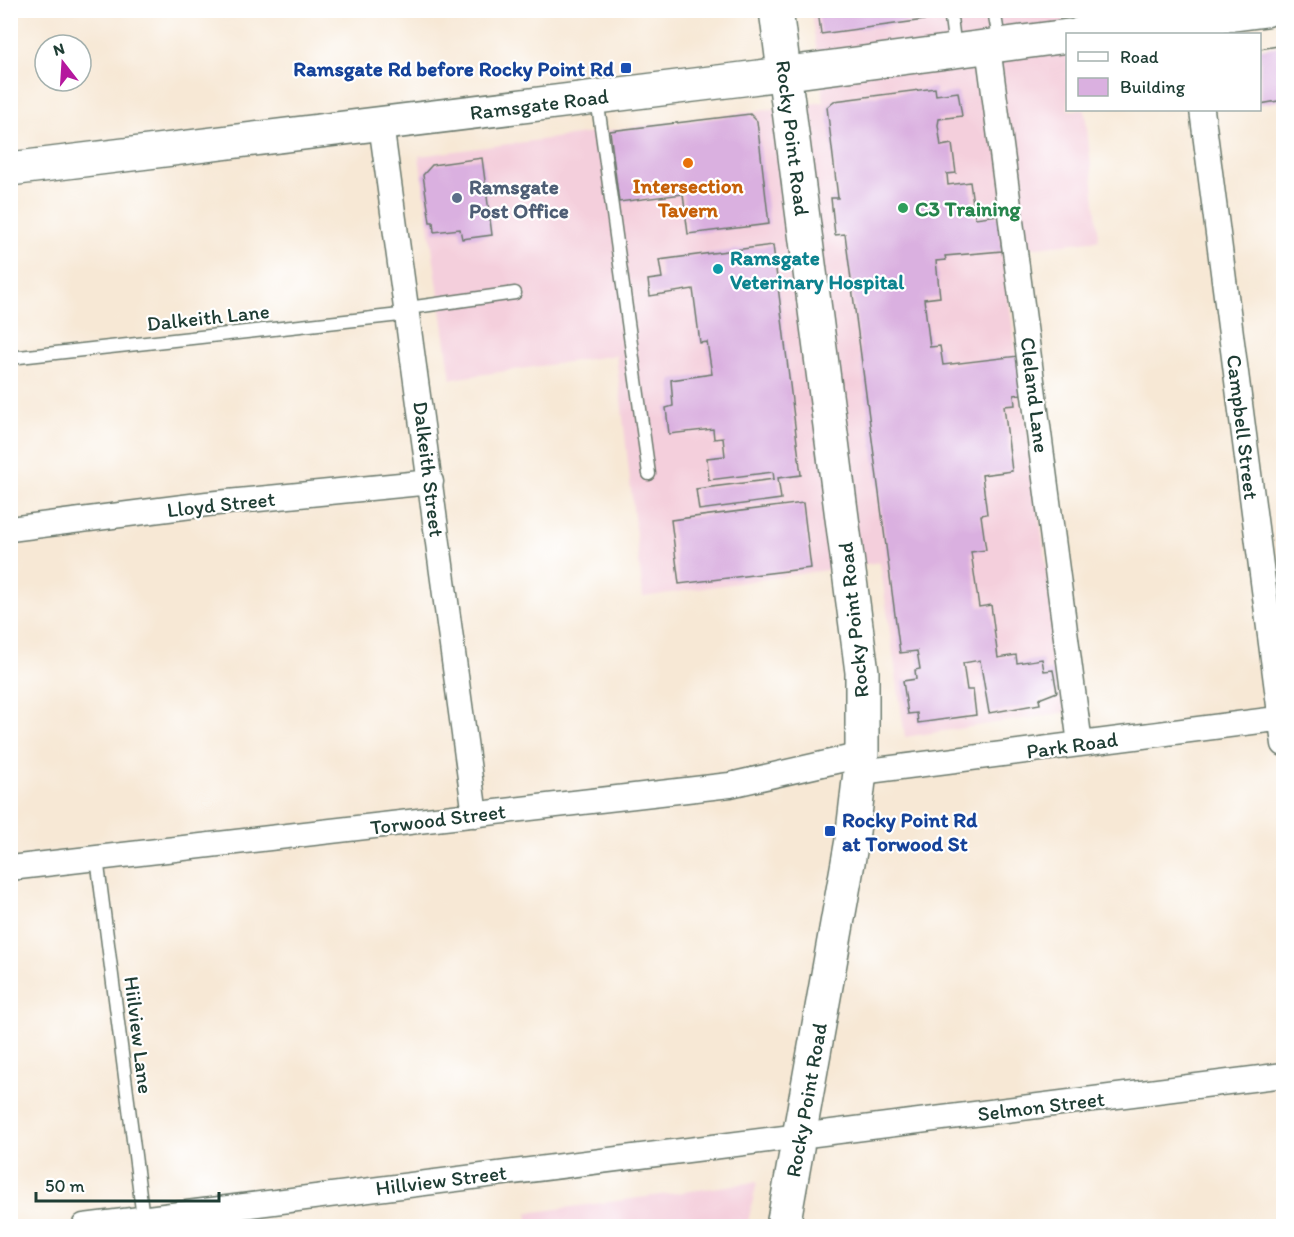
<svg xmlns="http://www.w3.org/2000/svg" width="1294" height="1237" font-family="Itim,sans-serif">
<rect width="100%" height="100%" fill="#fff"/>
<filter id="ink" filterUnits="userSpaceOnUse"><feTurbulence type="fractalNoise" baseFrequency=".0167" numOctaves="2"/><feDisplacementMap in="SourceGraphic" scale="12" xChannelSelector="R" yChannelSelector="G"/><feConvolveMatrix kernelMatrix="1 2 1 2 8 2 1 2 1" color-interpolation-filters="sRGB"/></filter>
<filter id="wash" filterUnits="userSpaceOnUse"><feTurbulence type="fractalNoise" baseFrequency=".008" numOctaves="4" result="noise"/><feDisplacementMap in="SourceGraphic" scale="24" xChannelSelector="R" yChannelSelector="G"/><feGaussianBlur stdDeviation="1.35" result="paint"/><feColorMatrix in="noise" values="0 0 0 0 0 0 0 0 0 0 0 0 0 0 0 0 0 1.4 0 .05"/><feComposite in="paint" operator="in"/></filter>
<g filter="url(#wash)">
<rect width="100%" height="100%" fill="#f7e8d5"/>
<!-- built -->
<path fill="#f4cfdc" d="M811,11H1061L1069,34L1068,110H1085L1099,240L1002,251L1067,712L905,737L880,562L643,597L616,355L451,379L419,156L824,102Z
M757,1182L747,1226H529L527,1213Z"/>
<g id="blocks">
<!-- building -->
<path fill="#dab0e0" d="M818,10H938L939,18L821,34Z
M1284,45V100L1260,104V49Z
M935,88L936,95L958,92L962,116L939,119L938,125L941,146L952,144L956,173L947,174L948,185L970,182L975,218L998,215L1002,251L945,256L946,260L936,261L940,297L924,299L930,347L940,346L943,365L1018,356L1023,394L1014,395L1015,405L1004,406L1012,471L982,475L987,514L981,515L986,550L971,552L979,607L991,605L998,658L1016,655L1017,663L1042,659L1044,671L1053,670L1057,692L1039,699L1040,704L989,713L980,660L963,663L967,690H973L976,715L918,723L917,713L908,714L903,681L916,679L915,670L920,669L917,651L900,653L845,234L835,235L831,198H838L827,107L834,101Z
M750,114L757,121L769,224L688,234L683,194L619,202L610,131Z
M482,158L492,235L462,239L460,229L434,232L433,222H430L423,175L432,165Z
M773,245L801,475L778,478L781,499L699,510L696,489L774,479L773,472L709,480L707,458L725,456L723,438L714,439L713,429L669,434L666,408L673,406L671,380L712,374L707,342L700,343L693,289L650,296L648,280L662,278L659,260Z
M803,503L811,568L679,584L671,520Z"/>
</g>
</g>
<g filter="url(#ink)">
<use href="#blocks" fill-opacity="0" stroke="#6b796c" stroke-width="1.5"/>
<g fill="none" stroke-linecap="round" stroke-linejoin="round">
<!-- service casing -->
<g stroke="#6b796c" stroke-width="15">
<path id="service" d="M950,10L955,49
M994,10L1000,45
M597,98L649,474
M408,308L515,293
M10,358L409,314
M97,858L143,1218"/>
</g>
<!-- minor casing -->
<g stroke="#6b796c" stroke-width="27">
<path id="minor" d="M988,47L1080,744
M1202,110L1284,744
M381,124L475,815
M10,529L207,504L431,482
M861,772L1284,718
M10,868L730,785L862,755
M84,1226L1284,1075"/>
</g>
<!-- secondary casing -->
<g stroke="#6b796c" stroke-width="36">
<path id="secondary" d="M1080,34L1266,10
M10,169L743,79L1068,36"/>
</g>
<!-- primary casing -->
<g stroke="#6b796c" stroke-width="36">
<path id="primary" d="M776,10L862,672V755L852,840L783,1226"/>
</g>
<!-- service -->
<use href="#service" stroke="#fff" stroke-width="12"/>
<!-- minor -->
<use href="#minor" stroke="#fff" stroke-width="24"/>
<!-- secondary -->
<use href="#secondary" stroke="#fff" stroke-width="33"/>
<!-- primary -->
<use href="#primary" stroke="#fff" stroke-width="33"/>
</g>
</g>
<!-- markers -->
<g fill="#1a4fb4" stroke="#fff" stroke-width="2">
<rect x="620" y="62" width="12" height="12" rx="3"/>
<rect x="824" y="825" width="12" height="12" rx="3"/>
</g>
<circle fill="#e8710a" stroke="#fff" stroke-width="2" cx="688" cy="163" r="6"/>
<circle fill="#5c6f8a" stroke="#fff" stroke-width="2" cx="457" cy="198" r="6"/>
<circle fill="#2e9e5b" stroke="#fff" stroke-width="2" cx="903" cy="208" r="6"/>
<circle fill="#0f9aa8" stroke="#fff" stroke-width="2" cx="718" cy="269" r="6"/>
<g text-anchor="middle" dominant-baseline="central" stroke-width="4.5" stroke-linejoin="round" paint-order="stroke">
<!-- transit labels -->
<g font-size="21" font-weight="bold" fill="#164399" stroke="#fff" text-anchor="end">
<text x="614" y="68">Ramsgate Rd before Rocky Point Rd</text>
<text x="842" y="819" text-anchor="start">Rocky Point Rd<tspan x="842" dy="24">at Torwood St</tspan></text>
</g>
<!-- street labels -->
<g font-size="21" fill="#1f3d34" stroke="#fff">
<text transform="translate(539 104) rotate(-7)">Ramsgate Road</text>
<text transform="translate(793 138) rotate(83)">Rocky Point Road</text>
<text transform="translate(208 317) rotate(-6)">Dalkeith Lane</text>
<text transform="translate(1035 395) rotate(83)">Cleland Lane</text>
<text transform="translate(1243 427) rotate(83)">Campbell Street</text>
<text transform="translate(429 469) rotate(83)">Dalkeith Street</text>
<text transform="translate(221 504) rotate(-6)">Lloyd Street</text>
<text transform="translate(853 620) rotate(-96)">Rocky Point Road</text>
<text transform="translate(1072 745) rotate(-8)">Park Road</text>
<text transform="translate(438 819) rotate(-7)">Torwood Street</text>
<text transform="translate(139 1035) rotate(83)">Hiilview Lane</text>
<text transform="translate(806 1100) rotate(-80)">Rocky Point Road</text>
<text transform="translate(1041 1106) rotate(-7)">Selmon Street</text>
<text transform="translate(441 1180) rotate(-7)">Hillview Street</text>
</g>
<!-- food labels -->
<g font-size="21" font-weight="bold" fill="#c56008" stroke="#fff">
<text x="688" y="185">Intersection<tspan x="688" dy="24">Tavern</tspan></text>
</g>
<!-- service labels -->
<g font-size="21" font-weight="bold" fill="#4e5e75" stroke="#fff" text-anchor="start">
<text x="469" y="186">Ramsgate<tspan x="469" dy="24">Post Office</tspan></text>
</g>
<!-- leisure labels -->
<g font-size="21" font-weight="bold" fill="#27864d" stroke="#fff" text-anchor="start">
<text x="915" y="208">C3 Training</text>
</g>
<!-- culture labels -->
<g font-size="21" font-weight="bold" fill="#0d838f" stroke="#fff" text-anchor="start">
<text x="730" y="257">Ramsgate<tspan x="730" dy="24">Veterinary Hospital</tspan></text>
</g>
</g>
<!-- margin -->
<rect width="1294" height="1237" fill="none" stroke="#fff" stroke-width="36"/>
<!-- legend -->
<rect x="1066" y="33" width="195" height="78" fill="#ffffff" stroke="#a5b1ae" stroke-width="1.5"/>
<rect x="1078" y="52" width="30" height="9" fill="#ffffff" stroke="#a5b1ae" stroke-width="1.5"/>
<text x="1120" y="63" font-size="18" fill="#1f3d34">Road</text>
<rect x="1078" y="78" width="30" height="18" fill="#dab0e0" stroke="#a5b1ae" stroke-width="1.5"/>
<text x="1120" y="93" font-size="18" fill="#1f3d34">Building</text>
<!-- north arrow -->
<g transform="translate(63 63) rotate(343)"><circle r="28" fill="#ffffff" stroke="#a5b1ae" stroke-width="1.5"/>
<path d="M0-4.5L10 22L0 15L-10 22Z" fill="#b5179e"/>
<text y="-9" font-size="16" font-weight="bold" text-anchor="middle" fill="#1f3d34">N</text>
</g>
<!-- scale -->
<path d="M36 1192v9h183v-9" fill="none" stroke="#1f3d34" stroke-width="3"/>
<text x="45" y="1192" font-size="18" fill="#1f3d34" stroke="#ffffff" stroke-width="4.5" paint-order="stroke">50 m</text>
</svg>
